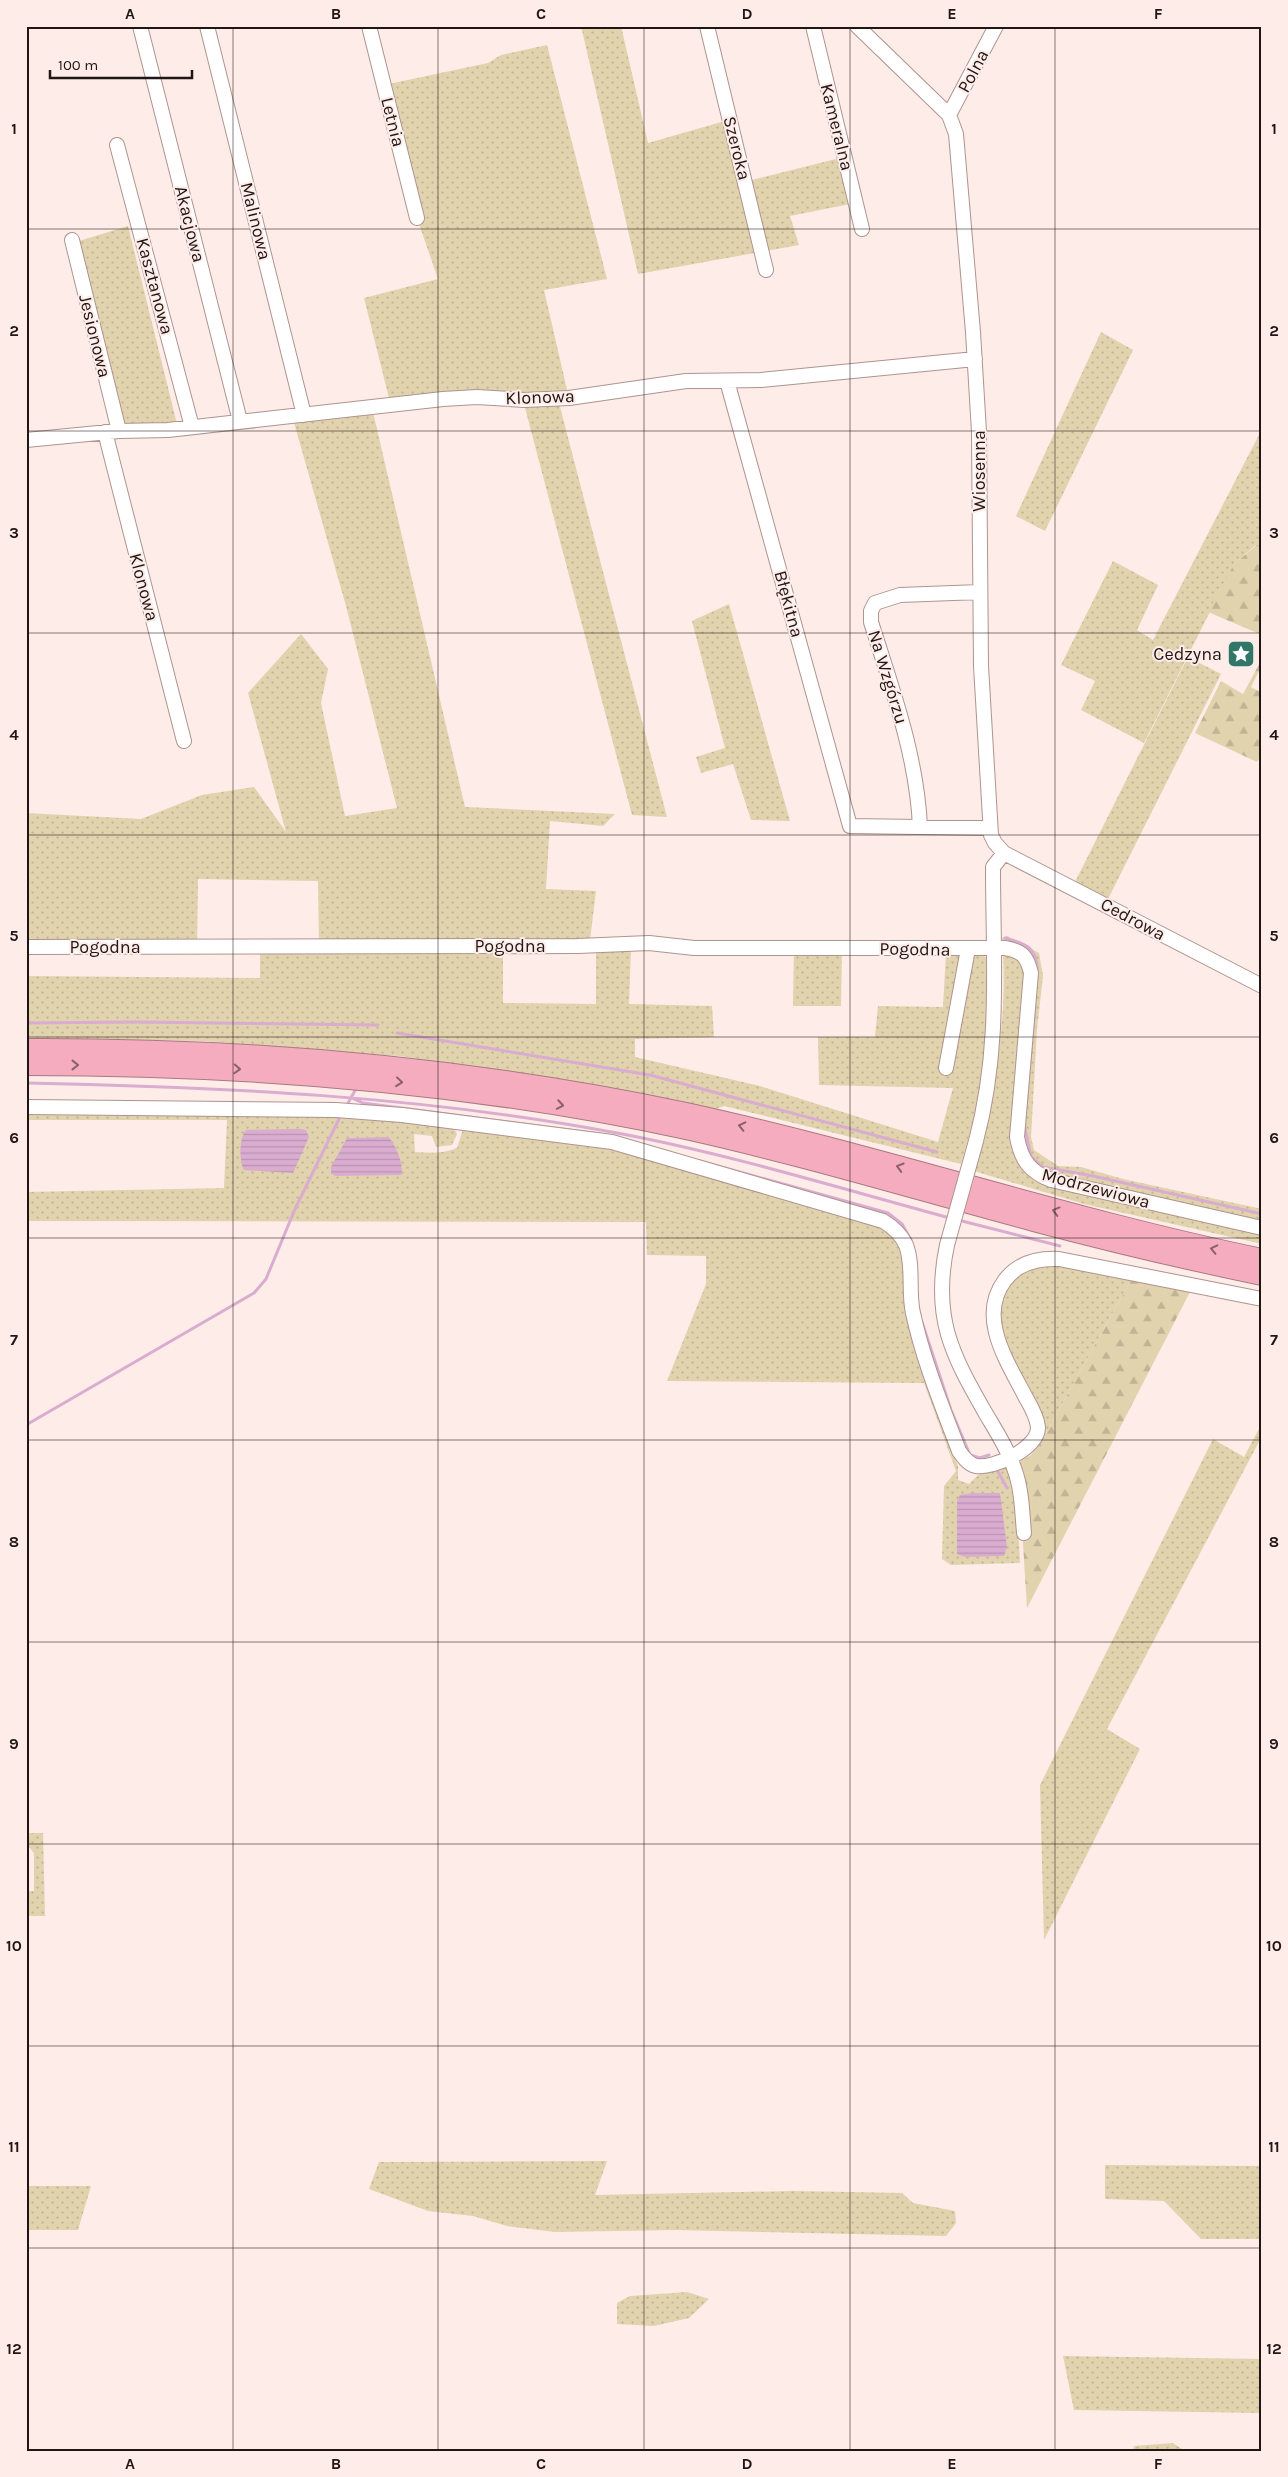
<svg xmlns="http://www.w3.org/2000/svg" width="1288" height="2477" font-family="Karla,sans-serif">
<defs>
<pattern id="grass-dots" width="8" height="8" patternUnits="userSpaceOnUse" patternTransform="scale(1.25)"><rect width="8" height="8" fill="#e1d3ad"/><path d="M2 2h.1M6 6h.1" fill="none" stroke="#c1b494" stroke-width="1.8" stroke-linecap="round"/></pattern>
<pattern id="forest-firs" width="22" height="20" patternUnits="userSpaceOnUse" patternTransform="scale(1.25)"><rect width="22" height="20" fill="#e1d3ad"/><path d="M5 1l3.5 6h-7zM16 11l3.5 6h-7z" fill="#c1b494"/></pattern>
<pattern id="water-rules" width="6" height="5" patternUnits="userSpaceOnUse" patternTransform="scale(1.25)"><rect width="6" height="5" fill="#d9acd0"/><path d="M0 2.5h6" fill="none" stroke="#ba93b2"/></pattern>
</defs>
<rect width="100%" height="100%" fill="#fdece8"/>
<!-- grass -->
<path fill="url(#grass-dots)" d="M581,26H621L648,143L732,119L748,181L844,157L855,203L790,216L799,245L638,274Z
M547,45L607,279L544,290L568,394L390,402L364,298L438,279L417,218L384,85L488,63L501,55Z
M128,226L177,424L122,427L79,241Z
M1101,332L1133,350L1045,531L1016,516Z
M559,403L667,817L632,815L524,404Z
M373,412L465,807L615,814L603,826L550,821L546,889L596,891L590,940L631,949L629,1004L712,1006L714,1037L635,1039V1057L760,1086L938,1142L953,1088L819,1085L818,1037H875L878,1006L943,1007L946,953L981,955L986,957L989,1004L982,1091L961,1164L724,1106L716,1109L548,1079L399,1056L206,1041L26,1039V976L260,978V946L503,948V1003L596,1004V945H319L318,881L198,879L197,946L26,947V813L141,819L202,795L254,787L286,832L248,693L301,634L328,669L321,703L345,816L397,808L346,606L293,419Z
M1262,429V547L1256,545L1234,564L1144,743L1081,710L1095,681L1061,665L1113,561L1158,585L1137,630L1153,640Z
M729,604L790,821L751,820L733,764L701,773L696,757L725,748L692,621Z
M1188,657L1221,674L1108,899L1075,882Z
M1007,936L1039,953L1043,976L1037,1029L1031,1137L1034,1150L1058,1166L1081,1167L1123,1179L1262,1209V1244L1084,1204L974,1171C994,1090 1009,1022 1002,938Z
M842,949L841,1006H793L794,951Z
M26,1111L356,1116L454,1128L457,1134L452,1145L436,1147L432,1136L414,1134L415,1152C430,1153 443,1154 457,1148L463,1129L615,1148L875,1224L892,1235L899,1245L903,1261L913,1338L958,1466V1480L969,1484C978,1476 987,1463 1001,1466C1018,1469 1019,1547 1020,1563L951,1565L942,1559L944,1486L956,1471L924,1383L667,1381L706,1284V1256L647,1255L646,1222L26,1221V1192L224,1188L227,1120H26Z
M1041,1266H1061L1131,1280L1040,1444C1055,1390 977,1347 1005,1293C1013,1277 1025,1271 1041,1266Z
M1262,1423V1436L1107,1729L1140,1749L1044,1940L1040,1785L1213,1439L1244,1457Z
M26,1833H43L45,1916H26V1891H34V1853L30,1848H26Z
M607,2161L595,2195L793,2191L902,2193L913,2203L955,2211L956,2223L946,2236L676,2230L555,2232L507,2226L473,2216L428,2211L369,2189L379,2162Z
M1105,2165L1262,2166V2239H1201L1164,2201L1105,2199Z
M26,2186H91L78,2230H26Z
M687,2292L709,2299L689,2318L654,2326L617,2324V2303L630,2296Z
M1063,2356L1262,2359V2413L1074,2410Z
M1173,2443L1185,2451H1133L1134,2446Z"/>
<!-- forest -->
<path fill="url(#forest-firs)" d="M1257,545L1262,547V635L1208,612L1234,564Z
M1262,659V665L1251,687L1262,693V754L1257,762L1195,733L1221,681L1243,694Z
M1131,1280L1190,1292L1027,1608L1018,1463L1031,1455L1040,1444Z"/>
<!-- water -->
<path fill="url(#water-rules)" d="M301,1129L306,1130L309,1137L293,1173L244,1170C239,1162 239,1137 246,1130Z
M388,1137C395,1142 405,1167 401,1175L336,1176L331,1174V1167L347,1138Z
M972,1493H1000L1007,1547L1004,1556L965,1557L957,1554V1501L960,1495Z"/>
<g fill="none" stroke-linecap="round" stroke-linejoin="round">
<!-- stream -->
<path stroke="#d9acd0" stroke-width="3" d="M1005,938C1027,944 1038,948 1037,973
M26,1023L136,1022L378,1025
M397,1033L650,1075L937,1152
M26,1083C224,1087 422,1096 617,1133C729,1154 839,1188 950,1218
M354,1099L363,1103L600,1134
M348,1103L357,1087
M1026,1108L1035,1004
M1025,1129L1031,1157L1043,1167L1093,1176L1262,1214
M700,1161L888,1213L902,1224L911,1240
M958,1220L1060,1246
M922,1322L951,1410L970,1455L980,1458L989,1455
M26,1425L254,1293L266,1279L295,1209L339,1119
M997,1470L1007,1488"/>
<!-- minor casing -->
<g stroke="#af948f" stroke-width="16">
<path id="minor" d="M140,26L240,421
M207,26L304,415
M369,26L417,218
M707,26L766,270
M813,26L862,229
M857,26L949,115L956,134L973,332L979,432L981,666L991,835L995,843L1004,853L1262,986
M949,115L996,26
M117,145L192,427
M72,240L119,431
M727,381L850,826L990,828
M105,432L184,741
M26,440L119,431L168,430L443,399L477,397L524,400L569,398L686,381L761,380L975,359
M920,827C917,756 892,689 871,622V611L875,603L900,595L980,592
M26,947L578,946L649,943L694,948H1005C1022,951 1027,956 1031,973L1017,1137C1021,1160 1030,1172 1051,1180L1262,1228
M946,1068L968,949
M26,1107L336,1110L402,1115L612,1142L883,1221C893,1227 901,1234 906,1245C914,1266 908,1292 913,1313C923,1360 942,1406 959,1451C963,1457 968,1464 976,1466C994,1469 1039,1448 1038,1427C1037,1416 1030,1405 1025,1396C1007,1361 977,1317 1005,1280C1018,1263 1038,1258 1059,1259L1262,1299
M976,1141C1001,1047 993,962 993,867L1004,853
M947,1245C932,1317 951,1353 986,1414C996,1431 1008,1449 1014,1468C1022,1489 1022,1511 1024,1533"/>
</g>
<!-- highway casing -->
<g stroke="#aa7883" stroke-width="22">
<path id="highway" d="M26,1049C248,1048 468,1067 686,1113C880,1155 1067,1219 1262,1259
M26,1065C248,1065 468,1082 686,1129C803,1155 918,1190 1034,1221C1109,1241 1185,1259 1262,1275"/>
</g>
<!-- minor -->
<use href="#minor" stroke="#fff" stroke-width="14"/>
<!-- highway -->
<use href="#highway" stroke="#f5acbf" stroke-width="20"/>
<!-- minor-bridge casing -->
<g stroke="#af948f" stroke-width="16" stroke-linecap="butt">
<path id="minor-bridge" d="M947,1245L976,1141"/>
</g>
<!-- minor-bridge -->
<use href="#minor-bridge" stroke="#fff" stroke-width="14"/>
</g>
<!-- one-way arrows -->
<defs><path id="oneway-chevron" d="M-2-3.5L2.5 0L-2 3.5" fill="none" stroke-width="1.6" stroke-linecap="round" stroke-linejoin="round" transform="scale(1.25)"/></defs>
<g stroke="#8a616a">
<use href="#oneway-chevron" transform="translate(75 1065)"/>
<use href="#oneway-chevron" transform="translate(237 1069) rotate(3)"/>
<use href="#oneway-chevron" transform="translate(399 1082) rotate(6)"/>
<use href="#oneway-chevron" transform="translate(560 1105) rotate(10)"/>
<use href="#oneway-chevron" transform="translate(742 1126) rotate(-167)"/>
<use href="#oneway-chevron" transform="translate(900 1167) rotate(-164)"/>
<use href="#oneway-chevron" transform="translate(1056 1211) rotate(-165)"/>
<use href="#oneway-chevron" transform="translate(1214 1249) rotate(-167)"/>
</g>
<!-- grid -->
<path fill="none" stroke="#201614" stroke-width="1" stroke-opacity="0.55" d="M233,26V2451M438,26V2451M644,26V2451M850,26V2451M1055,26V2451M26,229H1262M26,431H1262M26,633H1262M26,835H1262M26,1037H1262M26,1238H1262M26,1440H1262M26,1642H1262M26,1844H1262M26,2046H1262M26,2248H1262"/>
<!-- icons -->
<defs>
<g id="sight-square" transform="scale(1.4375)"><rect x="-9" y="-9" width="18" height="18" rx="4" fill="#327668" stroke="#fdece8"/><path d="M0-6L1.8-2.2L6-1.7L2.9 1.2L3.7 5.4L0 3.3L-3.7 5.4L-2.9 1.2L-6-1.7L-1.8-2.2Z" fill="#fff"/></g>
</defs>
<g fill-rule="evenodd">
<use href="#sight-square" x="1241" y="654"/>
</g>
<g text-anchor="middle" dominant-baseline="central" stroke-width="4" stroke-linejoin="round" paint-order="stroke">
<!-- street labels -->
<g font-size="18" fill="#201614" stroke="#fdece8">
<text transform="translate(973 71) rotate(-62)">Polna</text>
<text transform="translate(393 122) rotate(76)">Letnia</text>
<text transform="translate(837 127) rotate(76)">Kameralna</text>
<text transform="translate(737 148) rotate(76)">Szeroka</text>
<text transform="translate(256 221) rotate(76)">Malinowa</text>
<text transform="translate(190 224) rotate(76)">Akacjowa</text>
<text transform="translate(155 286) rotate(75)">Kasztanowa</text>
<text transform="translate(95 336) rotate(76)">Jesionowa</text>
<text transform="translate(540 397) rotate(-2)">Klonowa</text>
<text transform="translate(979 471) rotate(-90)">Wiosenna</text>
<text transform="translate(144 587) rotate(75)">Klonowa</text>
<text transform="translate(789 604) rotate(75)">Błękitna</text>
<text transform="translate(888 677) rotate(73)">Na Wzgórzu</text>
<text transform="translate(1133 919) rotate(28)">Cedrowa</text>
<text x="510" y="946">Pogodna</text>
<text x="105" y="947">Pogodna</text>
<text transform="translate(915 949) rotate(1)">Pogodna</text>
<text transform="translate(1096 1188) rotate(15)">Modrzewiowa</text>
</g>
<!-- poi labels -->
<g font-size="18" fill="#201614" stroke="#fdece8" text-anchor="end">
<text x="1222" y="654">Cedzyna</text>
</g>
</g>
<!-- border -->
<rect width="1288" height="2477" fill="none" stroke="#fdece8" stroke-width="55"/>
<!-- scale -->
<path d="M50 70v8h142v-8" fill="none" stroke="#201614" stroke-width="2.5"/>
<text x="58" y="70" font-size="15" fill="#201614" stroke="#fdece8" stroke-width="4" paint-order="stroke">100 m</text>
<rect x="28" y="28" width="1232" height="2422" fill="none" stroke="#201614" stroke-width="2"/>
<g font-size="16" text-anchor="middle" font-weight="bold" fill="#201614">
<text x="130" y="19">A</text>
<text x="336" y="19">B</text>
<text x="541" y="19">C</text>
<text x="747" y="19">D</text>
<text x="952" y="19">E</text>
<text x="1158" y="19">F</text>
<text x="14" y="134">1</text>
<text x="1274" y="134">1</text>
<text x="14" y="336">2</text>
<text x="1274" y="336">2</text>
<text x="14" y="538">3</text>
<text x="1274" y="538">3</text>
<text x="14" y="740">4</text>
<text x="1274" y="740">4</text>
<text x="14" y="941">5</text>
<text x="1274" y="941">5</text>
<text x="14" y="1143">6</text>
<text x="1274" y="1143">6</text>
<text x="14" y="1345">7</text>
<text x="1274" y="1345">7</text>
<text x="14" y="1547">8</text>
<text x="1274" y="1547">8</text>
<text x="14" y="1749">9</text>
<text x="1274" y="1749">9</text>
<text x="14" y="1951">10</text>
<text x="1274" y="1951">10</text>
<text x="14" y="2152">11</text>
<text x="1274" y="2152">11</text>
<text x="14" y="2354">12</text>
<text x="1274" y="2354">12</text>
<text x="130" y="2469">A</text>
<text x="336" y="2469">B</text>
<text x="541" y="2469">C</text>
<text x="747" y="2469">D</text>
<text x="952" y="2469">E</text>
<text x="1158" y="2469">F</text>
</g>
</svg>
